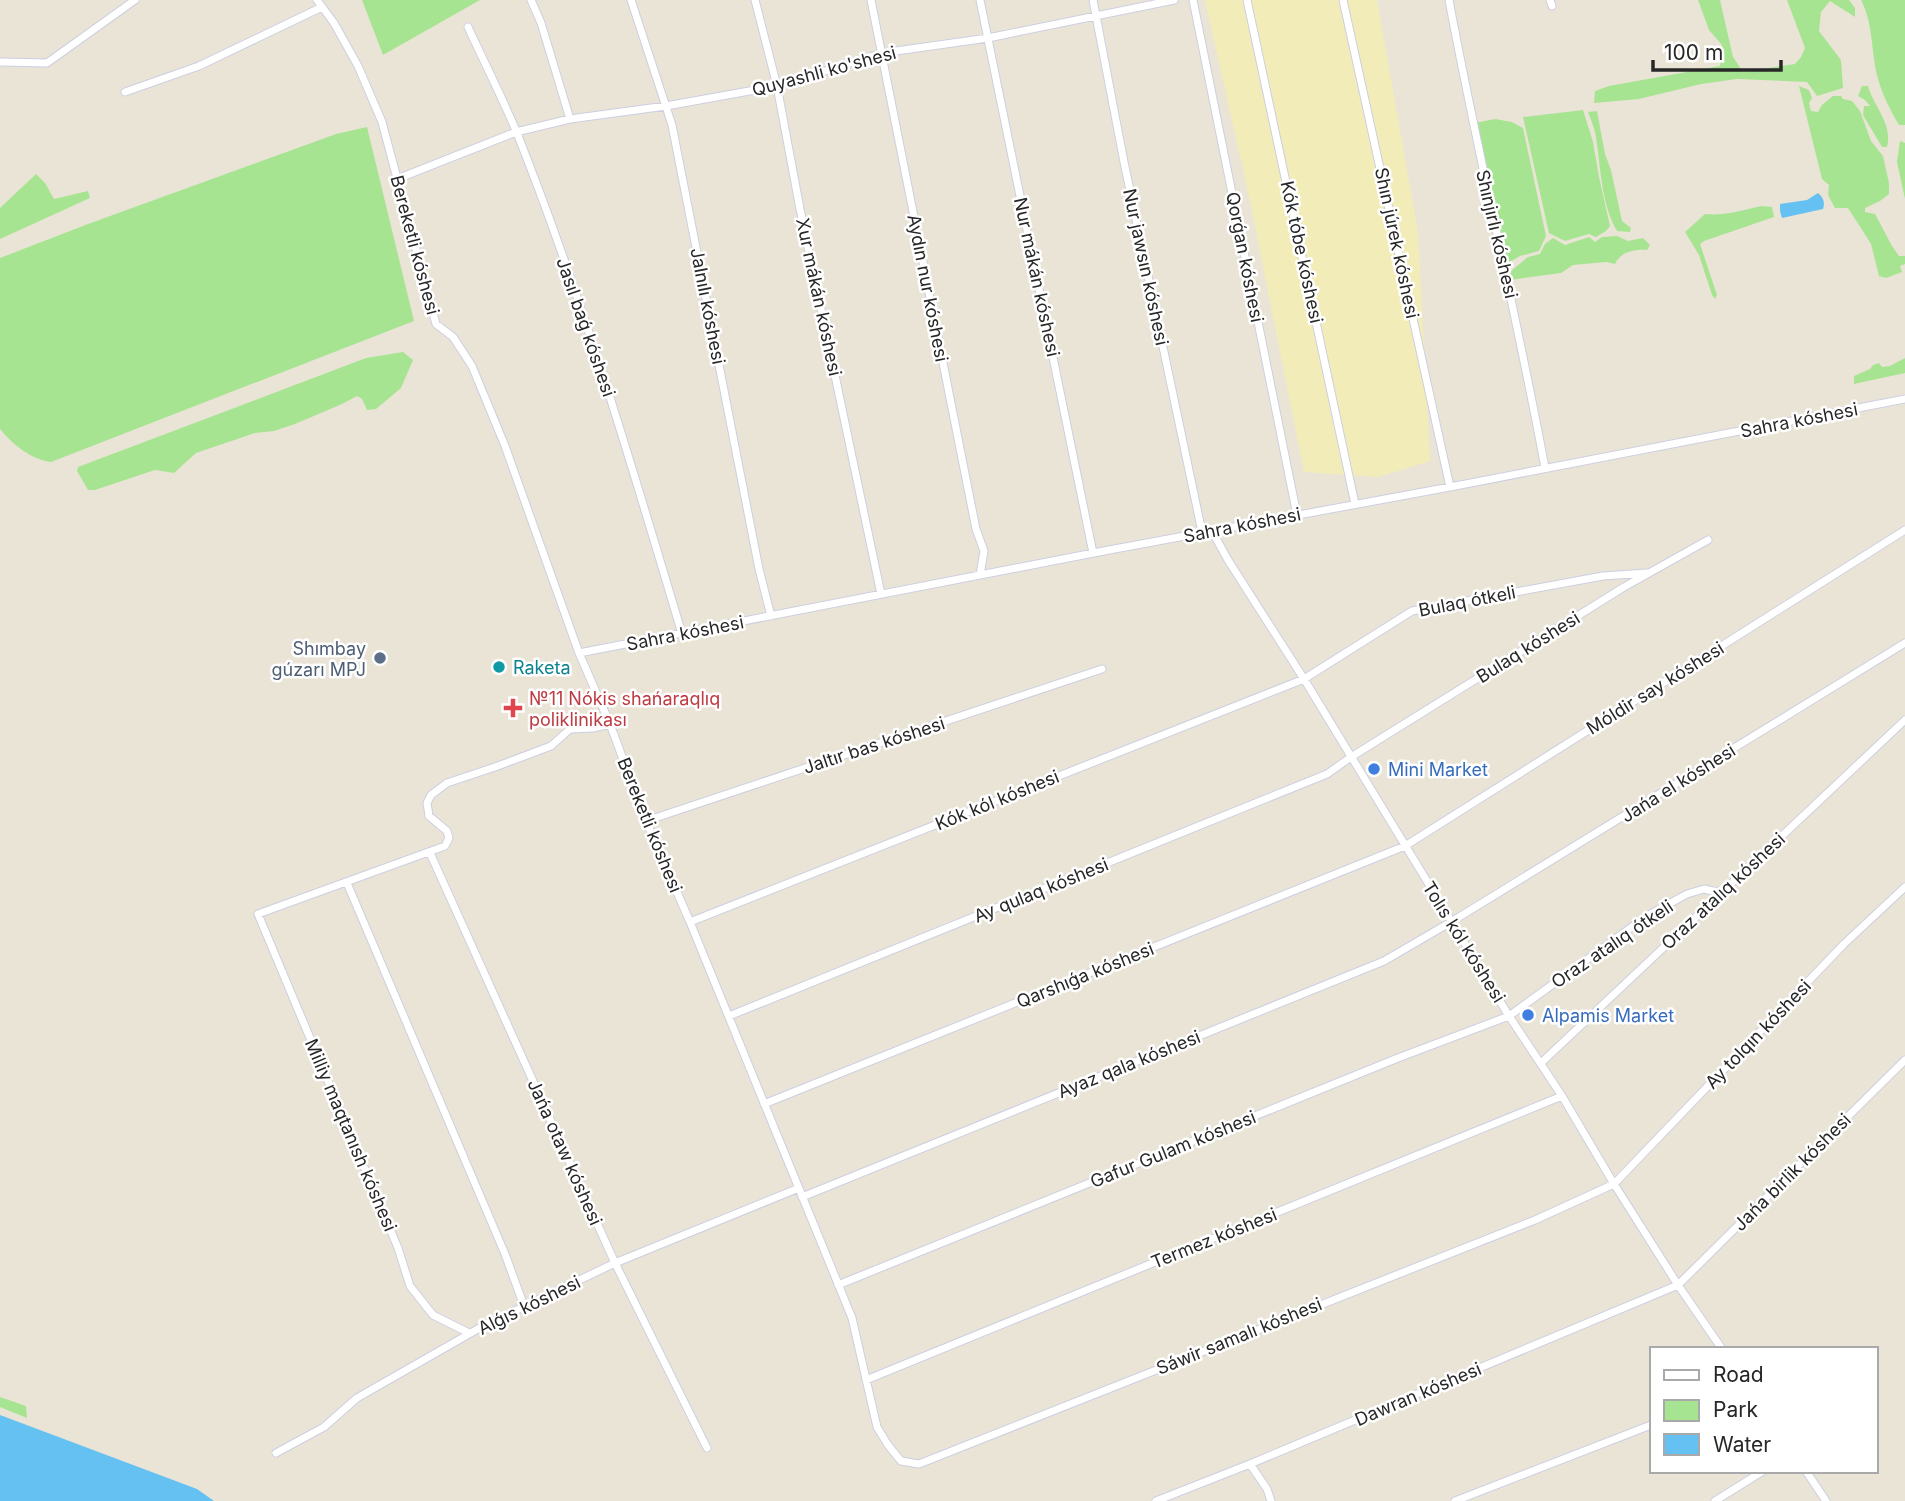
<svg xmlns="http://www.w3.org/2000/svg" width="1905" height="1501" font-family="Inter,sans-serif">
<rect width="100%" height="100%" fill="#eae4d7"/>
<!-- green -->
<path fill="#a7e491" d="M362,0H480L383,55Z
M1698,0H1720L1733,57L1743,72L1795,64L1801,57L1805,48L1787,0H1849L1855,8V17L1830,1L1821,12L1819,31L1841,60L1843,88L1817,96L1807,82L1737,79L1701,84L1639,99L1594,103L1595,91L1609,86L1720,66L1722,45L1709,30Z
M1861,0H1905V125H1899C1890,110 1881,92 1877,75C1871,49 1873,23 1861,0Z
M1799,86L1809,90L1812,98L1809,103L1811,111L1818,112L1822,105L1833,96H1841L1843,99L1852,101L1860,111L1871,141L1883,156L1889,183V194L1880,201L1865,208V212L1875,214L1892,246L1899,256H1905V264L1900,266L1902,272L1886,278L1879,276L1871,244L1848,208H1835L1828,195L1829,185L1822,179Z
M1862,86H1868C1874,107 1893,124 1887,147H1882L1863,115L1864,106H1870L1865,100L1858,96Z
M1583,110L1593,142L1599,177L1610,226L1606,231L1596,237L1589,234L1565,241L1549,233L1523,117Z
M1597,111L1605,154L1611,170L1622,221L1631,228L1630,232L1617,231C1601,203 1601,169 1596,138C1595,129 1591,120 1588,112Z
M1495,119L1512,122L1523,128L1546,236L1539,251L1520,256L1508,263L1475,123Z
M367,127L414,321L51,462C32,460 12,444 0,429V258L88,224L336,134Z
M1900,141L1905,143V199L1897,162Z
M36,174L45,183L54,199L88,191L90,198L0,239V208Z
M1762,206L1772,207L1774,217L1704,241L1700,244L1717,295L1715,299L1712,295L1699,255L1685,232L1705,214C1724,216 1743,210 1762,206Z
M1617,236L1628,241L1643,238L1650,245L1647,250C1635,249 1620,252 1615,264L1606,262L1573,265L1561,273L1510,280L1511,271L1528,257L1540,254L1545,244L1553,238L1565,245L1589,237L1595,242L1602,237Z
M403,352L413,360L401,388L376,409L367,410L362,399L357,396L342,404L295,424L274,431L255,433L196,453L174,473L155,470L95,490H88L77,471L78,467L366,358Z
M1905,358V373L1854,384V376L1870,369L1873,365L1879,363L1882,367L1890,366Z
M0,1397L26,1406L27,1418L0,1407Z"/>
<!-- sand -->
<path fill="#f2edb8" d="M1205,0H1377L1418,232L1430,461L1378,477L1304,472L1250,201Z"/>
<!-- water -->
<path fill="#65c1f1" d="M1818,193C1824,198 1825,203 1823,209L1782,218L1780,211V204L1807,200Z
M0,1415L197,1489L214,1501H0Z"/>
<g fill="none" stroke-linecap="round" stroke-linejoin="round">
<!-- street casing -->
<g stroke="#cdcfe1" stroke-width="9">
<path id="street" d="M317,0L334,23L358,66L382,122L436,324L453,337L472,366L505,446L579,653L610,724L646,821L690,922L852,1318L877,1427L888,1445L901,1461L919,1464L1535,1220L1614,1184L1844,944L1905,887
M531,0L541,23L570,119
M631,0L672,125L759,569L771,616
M755,0L777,86L800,209L881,594
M871,0L976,529L984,551L980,575
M980,0L1093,553
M1093,0L1124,162L1202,532
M1193,0L1297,515
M1247,0L1355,504
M1343,0L1450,487
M1449,0C1478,156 1516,311 1545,468
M1550,0L1552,6
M468,27C484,62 502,97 517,133C582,297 632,466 682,634
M0,62L47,63L135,0
M125,92L199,66L322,7
M397,179L516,132L570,119L666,106L777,86L882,53L988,38L1174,0
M1212,531L1228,560L1304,679L1509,1016L1562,1096L1614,1184L1678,1285L1722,1349
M579,653L1109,550L1450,487L1905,399
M646,821L1102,669
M430,853L615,1263L707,1448
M347,883L505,1254L524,1306
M690,922L1304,679L1412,611L1603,576L1646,573
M729,1016L1327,774L1351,757L1624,587L1708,540
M1541,1063L1905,720
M764,1104L1405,846L1905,530
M802,1197L1384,961L1451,922L1905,643
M838,1285L1398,1058L1509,1016L1647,916L1687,894L1704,889L1721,893
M469,1333L433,1315L410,1286L398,1248L258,914L445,846L449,838L447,831L429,816L427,803L431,795L447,783L495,767L551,746L570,729L593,728L610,724
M866,1380L1562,1096
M276,1453L324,1427L357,1398L483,1326L615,1263L799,1188
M1250,1464L1267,1489L1271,1501
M1806,1471L1826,1501
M1156,1501L1250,1464L1678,1285L1905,1060
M1455,1501L1651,1425
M1715,1501L1763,1471"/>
</g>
<!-- street -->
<use href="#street" stroke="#fff" stroke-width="7"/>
</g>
<!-- markers -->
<circle fill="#5c6f8a" stroke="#fff" stroke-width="2.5" cx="380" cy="658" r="7"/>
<circle fill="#0f9aa8" stroke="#fff" stroke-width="2.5" cx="499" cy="667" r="7"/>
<path fill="#e0444e" stroke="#fff" stroke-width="2.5" d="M509.5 697.5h7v7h7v7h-7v7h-7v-7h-7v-7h7z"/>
<g fill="#3f7fe0" stroke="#fff" stroke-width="2.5">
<circle cx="1374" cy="769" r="7"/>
<circle cx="1528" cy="1015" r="7"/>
</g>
<g text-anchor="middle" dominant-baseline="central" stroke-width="5" stroke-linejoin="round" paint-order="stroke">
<!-- street labels -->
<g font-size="18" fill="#272727" stroke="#fff">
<text transform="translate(824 71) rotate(-15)">Quyashli ko'shesi</text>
<text transform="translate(1497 234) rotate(77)">Shınjırlı kóshesi</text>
<text transform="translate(1397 243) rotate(78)">Shın júrek kóshesi</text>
<text transform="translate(415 245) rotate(75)">Bereketli kóshesi</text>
<text transform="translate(1302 252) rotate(78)">Kók tóbe kóshesi</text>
<text transform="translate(1245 257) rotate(79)">Qorǵan kóshesi</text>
<text transform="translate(1146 267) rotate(78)">Nur jawsın kóshesi</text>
<text transform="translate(1037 277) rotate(78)">Nur mákán kóshesi</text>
<text transform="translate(928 288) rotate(79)">Aydın nur kóshesi</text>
<text transform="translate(819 297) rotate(78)">Xur mákán kóshesi</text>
<text transform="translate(708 306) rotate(79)">Jalnılı kóshesi</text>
<text transform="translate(586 327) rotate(71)">Jasıl baǵ kóshesi</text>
<text transform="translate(1799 420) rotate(-11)">Sahra kóshesi</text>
<text transform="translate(1242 525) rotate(-11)">Sahra kóshesi</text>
<text transform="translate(1467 601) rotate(-11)">Bulaq ótkeli</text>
<text transform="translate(685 633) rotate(-11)">Sahra kóshesi</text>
<text transform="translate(1528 647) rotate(-32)">Bulaq kóshesi</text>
<text transform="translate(1655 688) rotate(-32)">Móldir say kóshesi</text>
<text transform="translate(874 745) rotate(-18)">Jaltır bas kóshesi</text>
<text transform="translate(1678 783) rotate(-32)">Jańa el kóshesi</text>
<text transform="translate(997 800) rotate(-22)">Kók kól kóshesi</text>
<text transform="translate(650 825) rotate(68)">Bereketli kóshesi</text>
<text transform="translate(1041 890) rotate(-22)">Ay qulaq kóshesi</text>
<text transform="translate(1723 891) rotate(-43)">Oraz atalıq kóshesi</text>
<text transform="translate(1464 942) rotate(58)">Tolıs kól kóshesi</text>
<text transform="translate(1612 944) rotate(-34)">Oraz atalıq ótkeli</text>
<text transform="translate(1085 975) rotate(-22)">Qarshıǵa kóshesi</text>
<text transform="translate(1758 1034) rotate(-46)">Ay tolqın kóshesi</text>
<text transform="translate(1129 1064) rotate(-22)">Ayaz qala kóshesi</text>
<text transform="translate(351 1135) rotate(67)">Milliy maqtanısh kóshesi</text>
<text transform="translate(1173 1149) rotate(-22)">Gafur Gulam kóshesi</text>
<text transform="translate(565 1152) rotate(66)">Jańa otaw kóshesi</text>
<text transform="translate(1792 1172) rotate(-45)">Jańa birlik kóshesi</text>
<text transform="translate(1214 1238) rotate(-22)">Termez kóshesi</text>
<text transform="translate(529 1305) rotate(-26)">Alǵıs kóshesi</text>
<text transform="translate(1239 1336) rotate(-22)">Sáwir samalı kóshesi</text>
<text transform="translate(1418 1394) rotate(-23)">Dawran kóshesi</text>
</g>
<!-- service labels -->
<g font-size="18" fill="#4e5e75" stroke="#fff" text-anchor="end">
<text x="366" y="648">Shımbay<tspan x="366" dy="21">gúzarı MPJ</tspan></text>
</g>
<!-- culture labels -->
<g font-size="18" fill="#0d838f" stroke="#fff" text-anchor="start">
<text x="513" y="667">Raketa</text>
</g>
<!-- health labels -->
<g font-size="18" fill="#be3a42" stroke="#fff" text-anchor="start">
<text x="529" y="698">№11 Nókis shańaraqlıq<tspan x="529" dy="21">poliklinikası</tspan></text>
</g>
<!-- shop labels -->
<g font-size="18" fill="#366cbe" stroke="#fff" text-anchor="start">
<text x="1388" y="769">Mini Market</text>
<text x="1542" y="1015">Alpamis Market</text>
</g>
</g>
<!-- legend -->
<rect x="1650" y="1347" width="228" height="126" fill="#ffffff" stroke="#a9a9a9" stroke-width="2"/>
<rect x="1664" y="1370" width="35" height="10" fill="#ffffff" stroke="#a9a9a9" stroke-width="2"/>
<text x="1713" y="1382" font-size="21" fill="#272727">Road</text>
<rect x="1664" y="1400" width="35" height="21" fill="#a7e491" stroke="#a9a9a9" stroke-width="2"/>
<text x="1713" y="1417" font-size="21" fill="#272727">Park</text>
<rect x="1664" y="1434" width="35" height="21" fill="#65c1f1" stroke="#a9a9a9" stroke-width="2"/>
<text x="1713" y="1452" font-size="21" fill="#272727">Water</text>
<!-- scale -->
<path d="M1653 60v10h128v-10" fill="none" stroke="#272727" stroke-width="3.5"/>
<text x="1664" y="60" font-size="21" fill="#272727" stroke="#ffffff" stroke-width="5" paint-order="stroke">100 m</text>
</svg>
